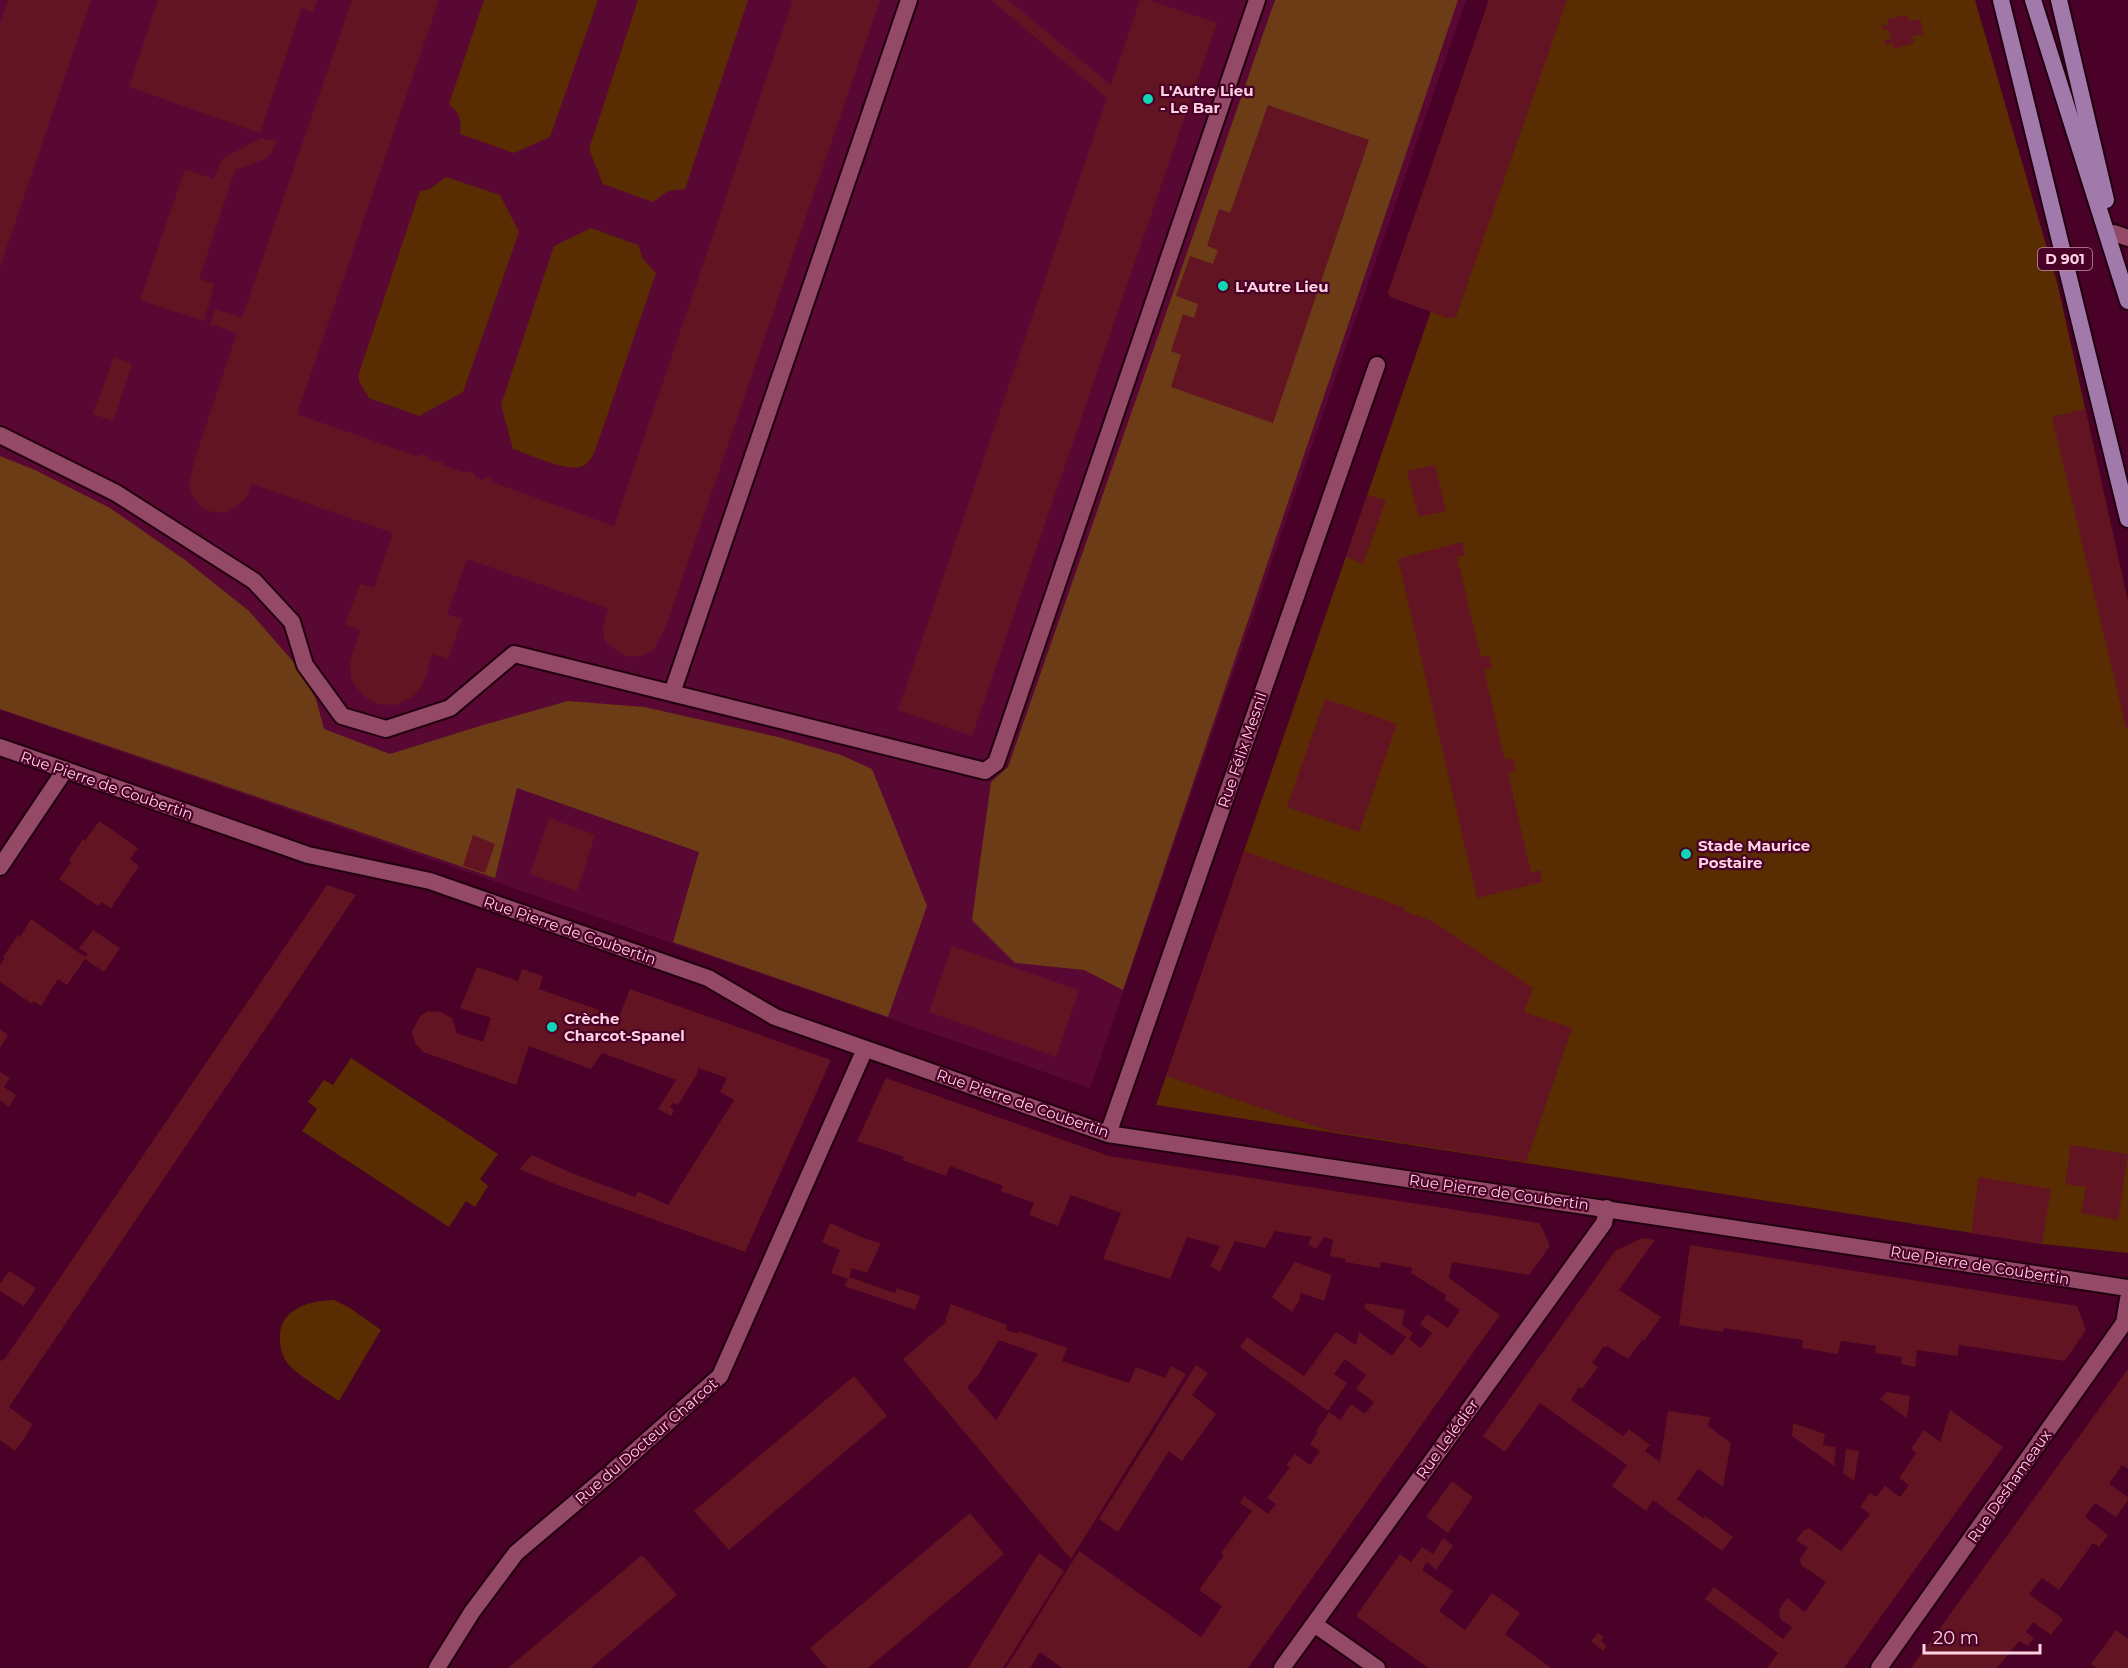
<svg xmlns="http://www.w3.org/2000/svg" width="2128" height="1668" font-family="Montserrat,sans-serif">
<rect width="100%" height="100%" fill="#490127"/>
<!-- built -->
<path fill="#590833" d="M0,0H1466L1090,1088L0,710Z"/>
<!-- green -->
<path fill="#592c02" d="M484,0H598L550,137L514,153L460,134C462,121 459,112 449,104Z
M638,0H748L685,189L668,191L653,202L603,184L589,149Z
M1489,0H1975L2058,286L2128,602V1253L2042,1244L1156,1105L1431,311L1391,297L1388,293Z
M446,177L500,195L519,232L463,392L419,416L369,398L359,381V373L420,191L430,189Z
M591,228L638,245L643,259L656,273L595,451C592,457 589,463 583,466C568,473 529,454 513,449L501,405L554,246Z
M351,1058L498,1154L480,1179L488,1186L475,1207L466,1201L449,1227L302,1131L317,1109L308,1102L324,1080L333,1085Z
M334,1300L350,1308L381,1330L339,1401C326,1392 299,1376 289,1365C282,1357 279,1345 280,1334C282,1308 310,1301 334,1300Z"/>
<!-- forest -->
<path fill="#6b3c15" d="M1275,0H1458L1123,990L1084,970L1015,963L972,920L991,782L1008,767Z
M0,456L35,470L110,508L185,560L249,611L297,666L316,699L324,729L390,754L483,725L568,701L644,707L778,737L841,755L872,769L927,906L888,1017L673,942L699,852L517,788L495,878L0,709Z"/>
<!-- building -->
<path fill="#631422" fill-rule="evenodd" d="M8,0H91L0,267V24Z
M158,0H317L313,12L302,8L260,133L129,87Z
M352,0H439L297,414L419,457L420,454L428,456L427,459L436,462L437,460L444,463L443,465L466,473L467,471L475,473L474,476L484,480L485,476L493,480L492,482L614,526L793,0H880L665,629L653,650L644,655L633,657L623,655L608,644L604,638L603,626L608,608L467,559L447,614L462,619L448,659L432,654L426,677L419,690L412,697L396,705L378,704L363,696L351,679L350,662L360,630L345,624L360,584L374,588L393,533L252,484L245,499L232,510L224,513L208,511L201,507L191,494L189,482L194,465L193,464L237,333L210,324L215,309L242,318Z
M991,0H1008L1111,85L1140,0H1149L1217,23L972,736L898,710L1107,98Z
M1489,0H1567L1456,317L1450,319L1391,297L1388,293Z
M1907,15L1909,21L1920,19L1924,34L1912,36L1914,43L1893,49V43L1885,45V40L1891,38L1889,29L1883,30L1882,26L1888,25L1887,19Z
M1268,105L1369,140L1273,423L1171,387L1181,355L1171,351L1183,314L1194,318L1198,304L1176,296L1190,256L1213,264L1218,250L1207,246L1219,209L1230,213Z
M262,138L274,141V138L277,140L271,154H269L267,158L235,170L199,279L214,284L204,321L140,300L185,169L213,179L223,158Z
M114,357L132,364L113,421L93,414Z
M2085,409L2128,602V727L2126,728L2052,417Z
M1435,465L1446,511L1419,517L1407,471Z
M1367,495L1386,500L1363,564L1346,557Z
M1462,542L1465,555L1457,557L1481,657L1490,656L1492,668L1484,670L1505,760L1513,758L1516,771L1508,773L1531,873L1540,870L1542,882L1477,898L1398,559Z
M1325,699L1397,724L1359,832L1287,807Z
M549,818L595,835L577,891L530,874Z
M99,821L138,848L130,859L139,866L111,908L101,902L98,906L59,879L71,862L69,860L83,839L85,841Z
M473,835L495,844L485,873L463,866Z
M1244,851L1405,908L1404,911L1432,921L1533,988L1524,1012L1572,1028L1526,1162L1330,1131L1166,1076Z
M327,885L356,895L9,1407L32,1424L28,1433L15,1451L0,1440V1362L2,1359L4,1360Z
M31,919L85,957L88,954L79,948L93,930L120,948L104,972L85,959L67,985L58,979L41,1006L34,1001L32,1004L0,982V965L5,958L3,957L18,935L20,937Z
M952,946L1079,990L1056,1057L929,1012Z
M477,967L518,981L522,969L543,976L539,989L619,1017L630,989L831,1060L745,1252L560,1186L519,1169L532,1155L569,1172L635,1197L638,1191L668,1205L734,1100L720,1092L727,1078L698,1068L697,1074L678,1105L673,1103L670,1107L674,1111L671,1116L658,1109L676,1080L602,1053L591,1069L529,1046L516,1085L423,1052L415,1043L412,1032L420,1016L428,1011L441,1012L452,1018L457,1033L483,1042L491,1018L460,1008Z
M0,1029L8,1035L0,1048Z
M0,1072L10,1078L4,1087L16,1095L9,1107L0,1100Z
M886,1078L1109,1156L1540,1223L1550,1246L1529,1275L1452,1262L1449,1278L1500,1315L1248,1668H1062L1040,1652L1030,1668H1006L1079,1551L1201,1637L1222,1606L1199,1590L1224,1555L1221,1553L1252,1511L1240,1503L1244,1496L1268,1514L1276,1504L1267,1498L1290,1467L1286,1465L1295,1454L1310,1465L1320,1451L1310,1444L1318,1432L1316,1431L1329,1412L1340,1420L1351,1404L1365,1414L1374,1402L1356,1389L1366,1375L1345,1359L1334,1374L1347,1383L1328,1411L1240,1347L1247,1337L1304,1376L1336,1332L1356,1345L1359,1332L1392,1356L1406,1337L1364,1308L1366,1303L1405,1310L1402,1325L1413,1333L1409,1339L1421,1348L1432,1333L1420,1324L1427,1314L1448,1328L1460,1310L1445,1300L1446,1295L1411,1273L1412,1268L1381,1262L1380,1268L1345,1262V1259L1330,1256L1333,1240L1324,1237L1316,1249L1308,1244L1312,1237L1275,1231L1265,1248L1235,1241L1220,1272L1210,1266L1220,1246L1187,1237L1170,1279L1103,1259L1121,1213L1071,1195L1058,1226L1029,1215L1034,1203L1001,1191L1003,1186L950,1166L946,1176L902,1160L904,1157L857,1141Z
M2071,1145L2128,1154L2118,1220L2081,1213L2086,1187L2065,1184Z
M1979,1177L2051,1189L2042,1244L1971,1233Z
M830,1223L866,1239L881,1243L867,1273L852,1268L849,1277L895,1293L897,1288L920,1296L915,1310L844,1286L848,1279L831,1273L840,1250L822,1242Z
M1642,1238L1655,1240L1619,1290L1661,1317L1644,1341L1643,1339L1628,1359L1607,1346L1605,1348L1604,1346L1592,1363L1598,1367L1582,1389L1579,1387L1571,1400L1623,1436L1629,1429L1650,1445L1645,1451L1660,1462L1668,1411L1710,1417L1708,1426L1731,1443L1723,1487L1698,1469L1677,1499L1703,1518L1705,1516L1733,1537L1722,1551L1653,1500L1646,1511L1612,1486L1627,1465L1540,1403L1505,1452L1483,1436L1615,1251Z
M1690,1245L2077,1306L2086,1330L2065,1361L1959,1345L1958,1356L1917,1350L1915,1367L1901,1364L1902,1357L1875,1353L1876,1346L1841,1341L1838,1354L1802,1348L1803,1340L1724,1328L1723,1332L1679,1325Z
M1295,1262L1332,1275L1324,1301L1301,1293L1299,1297L1301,1298L1292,1312L1272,1297Z
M9,1271L36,1288L24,1306L0,1291V1284Z
M951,1304L1007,1325L1006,1330L1017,1334L1018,1331L1067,1348L1062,1361L1129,1383L1136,1367L1165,1378L1171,1366L1186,1374L1071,1559L903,1359L947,1321H945ZM999,1340L1038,1354L996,1420L967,1387L977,1377Z
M1196,1365L1208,1373L1192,1395L1216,1414L1182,1461L1169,1451L1118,1532L1099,1519Z
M2128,1369V1469L2122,1465L2109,1484L2128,1497V1500L2116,1517L2095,1503L2085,1517L2108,1535L2099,1547L2093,1543L2059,1590L2042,1578L2029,1594L2063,1619L2051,1635L2033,1622L2026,1632L2034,1638L2028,1646L2019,1641L1997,1668H1911Z
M854,1376L887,1416L729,1550L694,1511Z
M1887,1392L1910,1396L1907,1418L1880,1399Z
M1950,1410L2003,1447L1844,1668H1767L1778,1653L1705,1599L1714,1587L1783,1639L1792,1627L1780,1619L1779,1610L1787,1598L1805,1612L1826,1582L1801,1565L1800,1558L1808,1548L1796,1540L1804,1530L1809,1528L1841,1551L1870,1514L1860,1507L1870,1493L1876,1497L1885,1486L1900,1497L1909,1485L1899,1478L1916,1453L1911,1449L1924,1430L1940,1442Z
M1793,1423L1825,1434L1823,1445L1836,1447L1834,1466L1792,1436Z
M1846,1449L1859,1451L1854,1481L1843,1473Z
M1452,1481L1473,1497L1448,1533L1426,1517Z
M970,1513L1004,1554L868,1668H827L810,1648Z
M1443,1538L1453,1546L1436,1570L1427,1562L1422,1570L1453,1591L1439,1611L1465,1630L1492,1593L1520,1613L1505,1634L1551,1668H1428L1356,1616L1400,1554L1411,1562L1422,1547L1433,1554Z
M1039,1553L1064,1571L1003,1668H968Z
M642,1555L677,1595L591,1668H508Z
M2116,1630L2128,1639V1668H2097L2091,1664Z
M1598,1633L1604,1637L1601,1641L1607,1646L1603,1651L1591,1641Z"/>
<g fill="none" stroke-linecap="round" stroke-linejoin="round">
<!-- service casing -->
<g stroke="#22010f" stroke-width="20">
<path id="service" d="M0,435L116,493L254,581L292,622L305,665L342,716L386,729L450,708L514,654L985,771L996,763L1257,0
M672,693L909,0"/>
</g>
<!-- minor casing -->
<g stroke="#22010f" stroke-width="20">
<path id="minor" d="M2114,233L2128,238
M0,747L308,855L430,881L708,978L775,1017L1108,1134L2128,1288
M0,867L65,770
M1108,1134L1377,365
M1314,1624L1377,1668
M437,1668L472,1612L516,1553L614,1470L720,1376L865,1049
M1282,1668L1604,1223L1607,1208
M1879,1668L2124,1323L2128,1299"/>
</g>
<!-- primary casing -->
<g stroke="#22010f" stroke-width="20">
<path id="primary" d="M2001,0L2128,519
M2033,0L2128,301
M2059,0L2106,200"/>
</g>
<!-- service -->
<use href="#service" stroke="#944967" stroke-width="16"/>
<!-- minor -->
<use href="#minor" stroke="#944967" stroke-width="16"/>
<!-- primary -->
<use href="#primary" stroke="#a179ab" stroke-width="16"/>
</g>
<!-- markers -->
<g fill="#10d5b4" stroke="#490127" stroke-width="2">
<circle cx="1148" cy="99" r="6"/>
<circle cx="1223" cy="286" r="6"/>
<circle cx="1686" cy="854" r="6"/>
<circle cx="552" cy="1027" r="6"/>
</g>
<g text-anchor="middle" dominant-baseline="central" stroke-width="4.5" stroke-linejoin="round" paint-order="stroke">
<!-- shield labels -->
<rect fill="#490127" stroke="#c893a9" stroke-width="1.5" x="2038" y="248" width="54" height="22" rx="4.5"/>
<g font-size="14" font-weight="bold" fill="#ffd2e1">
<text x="2065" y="259">D 901</text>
</g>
<!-- poi labels -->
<g font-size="15" font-weight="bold" fill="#ffd2e1" stroke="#490127" text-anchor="start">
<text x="1160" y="90">L'Autre Lieu<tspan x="1160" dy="17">- Le Bar</tspan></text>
<text x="1235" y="286">L'Autre Lieu</text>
<text x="1698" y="845">Stade Maurice<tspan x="1698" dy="17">Postaire</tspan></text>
<text x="564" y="1018">Crèche<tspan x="564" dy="17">Charcot-Spanel</tspan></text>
</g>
<!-- street labels -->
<g font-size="15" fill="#ffd2e1" stroke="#490127">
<text transform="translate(1242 750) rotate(-71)">Rue Félix Mesnil</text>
<text transform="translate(107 785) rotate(19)">Rue Pierre de Coubertin</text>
<text transform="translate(570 930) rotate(19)">Rue Pierre de Coubertin</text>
<text transform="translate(1023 1103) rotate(19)">Rue Pierre de Coubertin</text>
<text transform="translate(1499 1192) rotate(8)">Rue Pierre de Coubertin</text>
<text transform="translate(1980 1265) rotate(9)">Rue Pierre de Coubertin</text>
<text transform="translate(1447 1439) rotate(-54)">Rue Lelédier</text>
<text transform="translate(646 1441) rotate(-41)">Rue du Docteur Charcot</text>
<text transform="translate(2009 1486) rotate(-55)">Rue Deshameaux</text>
</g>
</g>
<!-- scale -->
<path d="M1924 1644v9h116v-9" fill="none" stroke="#ffd2e1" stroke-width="3"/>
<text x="1933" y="1644" font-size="18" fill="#ffd2e1" stroke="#490127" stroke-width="4.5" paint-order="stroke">20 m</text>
</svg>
